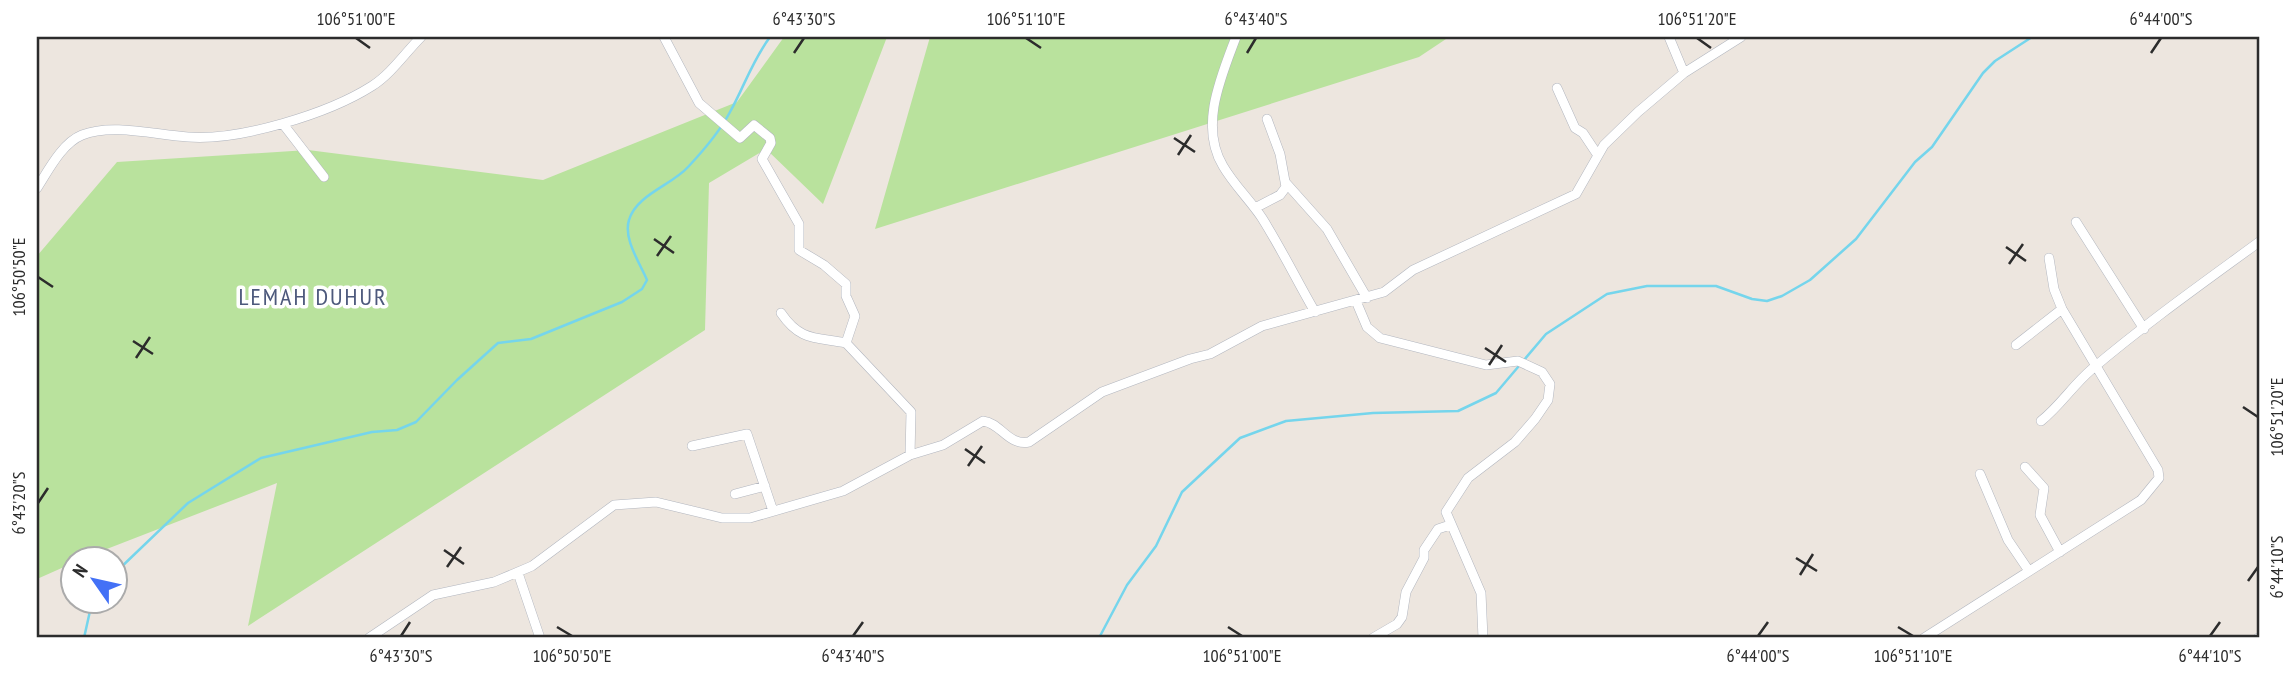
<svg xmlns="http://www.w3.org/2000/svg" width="2296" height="675" font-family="'PT Sans Narrow',sans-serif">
<rect width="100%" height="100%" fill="#ede6df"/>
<!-- green -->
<path fill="#b9e29d" d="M784,37H887L823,204L766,149L709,183L705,330L248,626L277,483L81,559L74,560L73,563L37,579V256L117,162L308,150L543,180L737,102Z
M930,37H1449L1419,57L875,229Z"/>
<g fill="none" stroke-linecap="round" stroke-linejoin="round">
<!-- stream -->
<path stroke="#75d5ec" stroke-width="2.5" d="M116,572L188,503L261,458L372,432L397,430L416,422L457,380L498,343L531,339L622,302L642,289L647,280C640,263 623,239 629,220C636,195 672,185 688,167C704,150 719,133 730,112C744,87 752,61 770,37
M84,638L92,602
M1099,638L1127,585L1156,546L1182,492L1240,438L1286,421L1373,413L1458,411L1496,393L1546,334L1607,294L1647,286H1716L1752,299L1767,301L1782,296L1810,280L1856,239L1915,162L1932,147L1983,73L1995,61L2032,37"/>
<!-- minor casing -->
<g stroke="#b2b6bf" stroke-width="10">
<path id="minor" d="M664,37L699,103L740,138L754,125L770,138L771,143L762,159L799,224V250L824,265L846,284V296L855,316L846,343L911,412L910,455
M1236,37C1221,77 1199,126 1223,166C1234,185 1250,200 1262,218C1281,248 1297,281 1315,312
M1669,37L1684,73
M1557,88L1575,128L1583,133L1597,154
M283,124L324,177
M1286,183L1327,229L1367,298
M37,188C48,171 62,143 82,135C112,123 156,135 188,137C239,141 328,114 372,86C391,74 405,53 421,37
M1255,208L1280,195L1286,187L1280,154L1267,119
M2076,222L2144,329
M1356,301L1367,327L1380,338L1486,365L1518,361L1542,372L1550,384L1548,400L1535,419L1515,442L1468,478L1446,512L1481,593L1483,638
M781,313C800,341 815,337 846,343
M2016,345L2062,309
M2041,421C2061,405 2072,386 2092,369C2145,324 2203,283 2259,242
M692,446L747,434L773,511
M2025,467L2044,488L2040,515L2060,552
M1980,474L2008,540L2029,571
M735,494L765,486
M518,573L540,638
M369,638L433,595L494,582L532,566L614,505L656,502L722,518H750L843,491L910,455L943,445L983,421C1001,423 1008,446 1029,442L1102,392L1190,359L1210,354L1262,326L1384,292L1413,270L1576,194L1604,145L1638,112L1684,73L1741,37
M1373,638L1397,624L1402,617L1406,592L1424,558V550L1438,529L1450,525
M1924,638L2141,500L2159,478L2158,470L2062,309L2054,289L2049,258
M2258,638H2259"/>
</g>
<!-- minor -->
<use href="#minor" stroke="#fff" stroke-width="9"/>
</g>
<!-- ticks -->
<path fill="none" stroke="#2c2c2c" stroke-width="2.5" d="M356,38L370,48M1026,38L1041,48M1697,38L1711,48M794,53L804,38M1247,53L1256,38M2151,53L2161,38M1174,138L1195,152M1178,155L1191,135M654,239L674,253M2006,247L2026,261M657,256L671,236M2009,264L2023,244M38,277L53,287M133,341L153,354M1485,348L1506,362M136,358L150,337M1489,365L1502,345M2243,407L2258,417M965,449L985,463M968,466L982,446M38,503L48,488M444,550L464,564M1796,558L1817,571M447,567L461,547M1800,575L1813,554M2248,581L2258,567M557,627L572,636M1228,627L1242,636M1898,627L1913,636M401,636L410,622M853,636L863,622M1758,636L1768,622M2210,636L2220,622"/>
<g text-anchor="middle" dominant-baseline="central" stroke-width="7" stroke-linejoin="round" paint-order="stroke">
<!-- quarter labels -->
<g font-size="24" letter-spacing="2" fill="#4d597c" stroke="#fff">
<text x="313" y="296">LEMAH DUHUR</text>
</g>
</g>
<!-- border -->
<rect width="2296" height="675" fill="none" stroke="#ffffff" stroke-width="77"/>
<!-- north arrow -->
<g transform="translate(94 580) rotate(304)"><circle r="33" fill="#ffffff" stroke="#ababab" stroke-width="2"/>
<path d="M0-5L12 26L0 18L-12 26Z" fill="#4371f6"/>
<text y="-10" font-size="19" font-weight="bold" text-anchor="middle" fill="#2c2c2c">N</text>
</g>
<rect x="38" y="38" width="2220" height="598" fill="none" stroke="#2c2c2c" stroke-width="2.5"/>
<g font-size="18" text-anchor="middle" fill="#2c2c2c">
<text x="356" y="25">106°51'00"E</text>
<text x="804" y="25">6°43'30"S</text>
<text x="1026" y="25">106°51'10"E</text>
<text x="1256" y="25">6°43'40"S</text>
<text x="1697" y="25">106°51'20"E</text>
<text x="2161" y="25">6°44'00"S</text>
<text transform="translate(19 277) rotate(-90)" y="6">106°50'50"E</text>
<text transform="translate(2277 417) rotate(-90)" y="6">106°51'20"E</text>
<text transform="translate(19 503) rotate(-90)" y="6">6°43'20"S</text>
<text transform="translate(2277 567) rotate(-90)" y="6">6°44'10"S</text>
<text x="401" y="662">6°43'30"S</text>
<text x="572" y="662">106°50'50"E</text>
<text x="853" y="662">6°43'40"S</text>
<text x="1242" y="662">106°51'00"E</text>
<text x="1758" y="662">6°44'00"S</text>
<text x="1913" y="662">106°51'10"E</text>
<text x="2210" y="662">6°44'10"S</text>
</g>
</svg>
